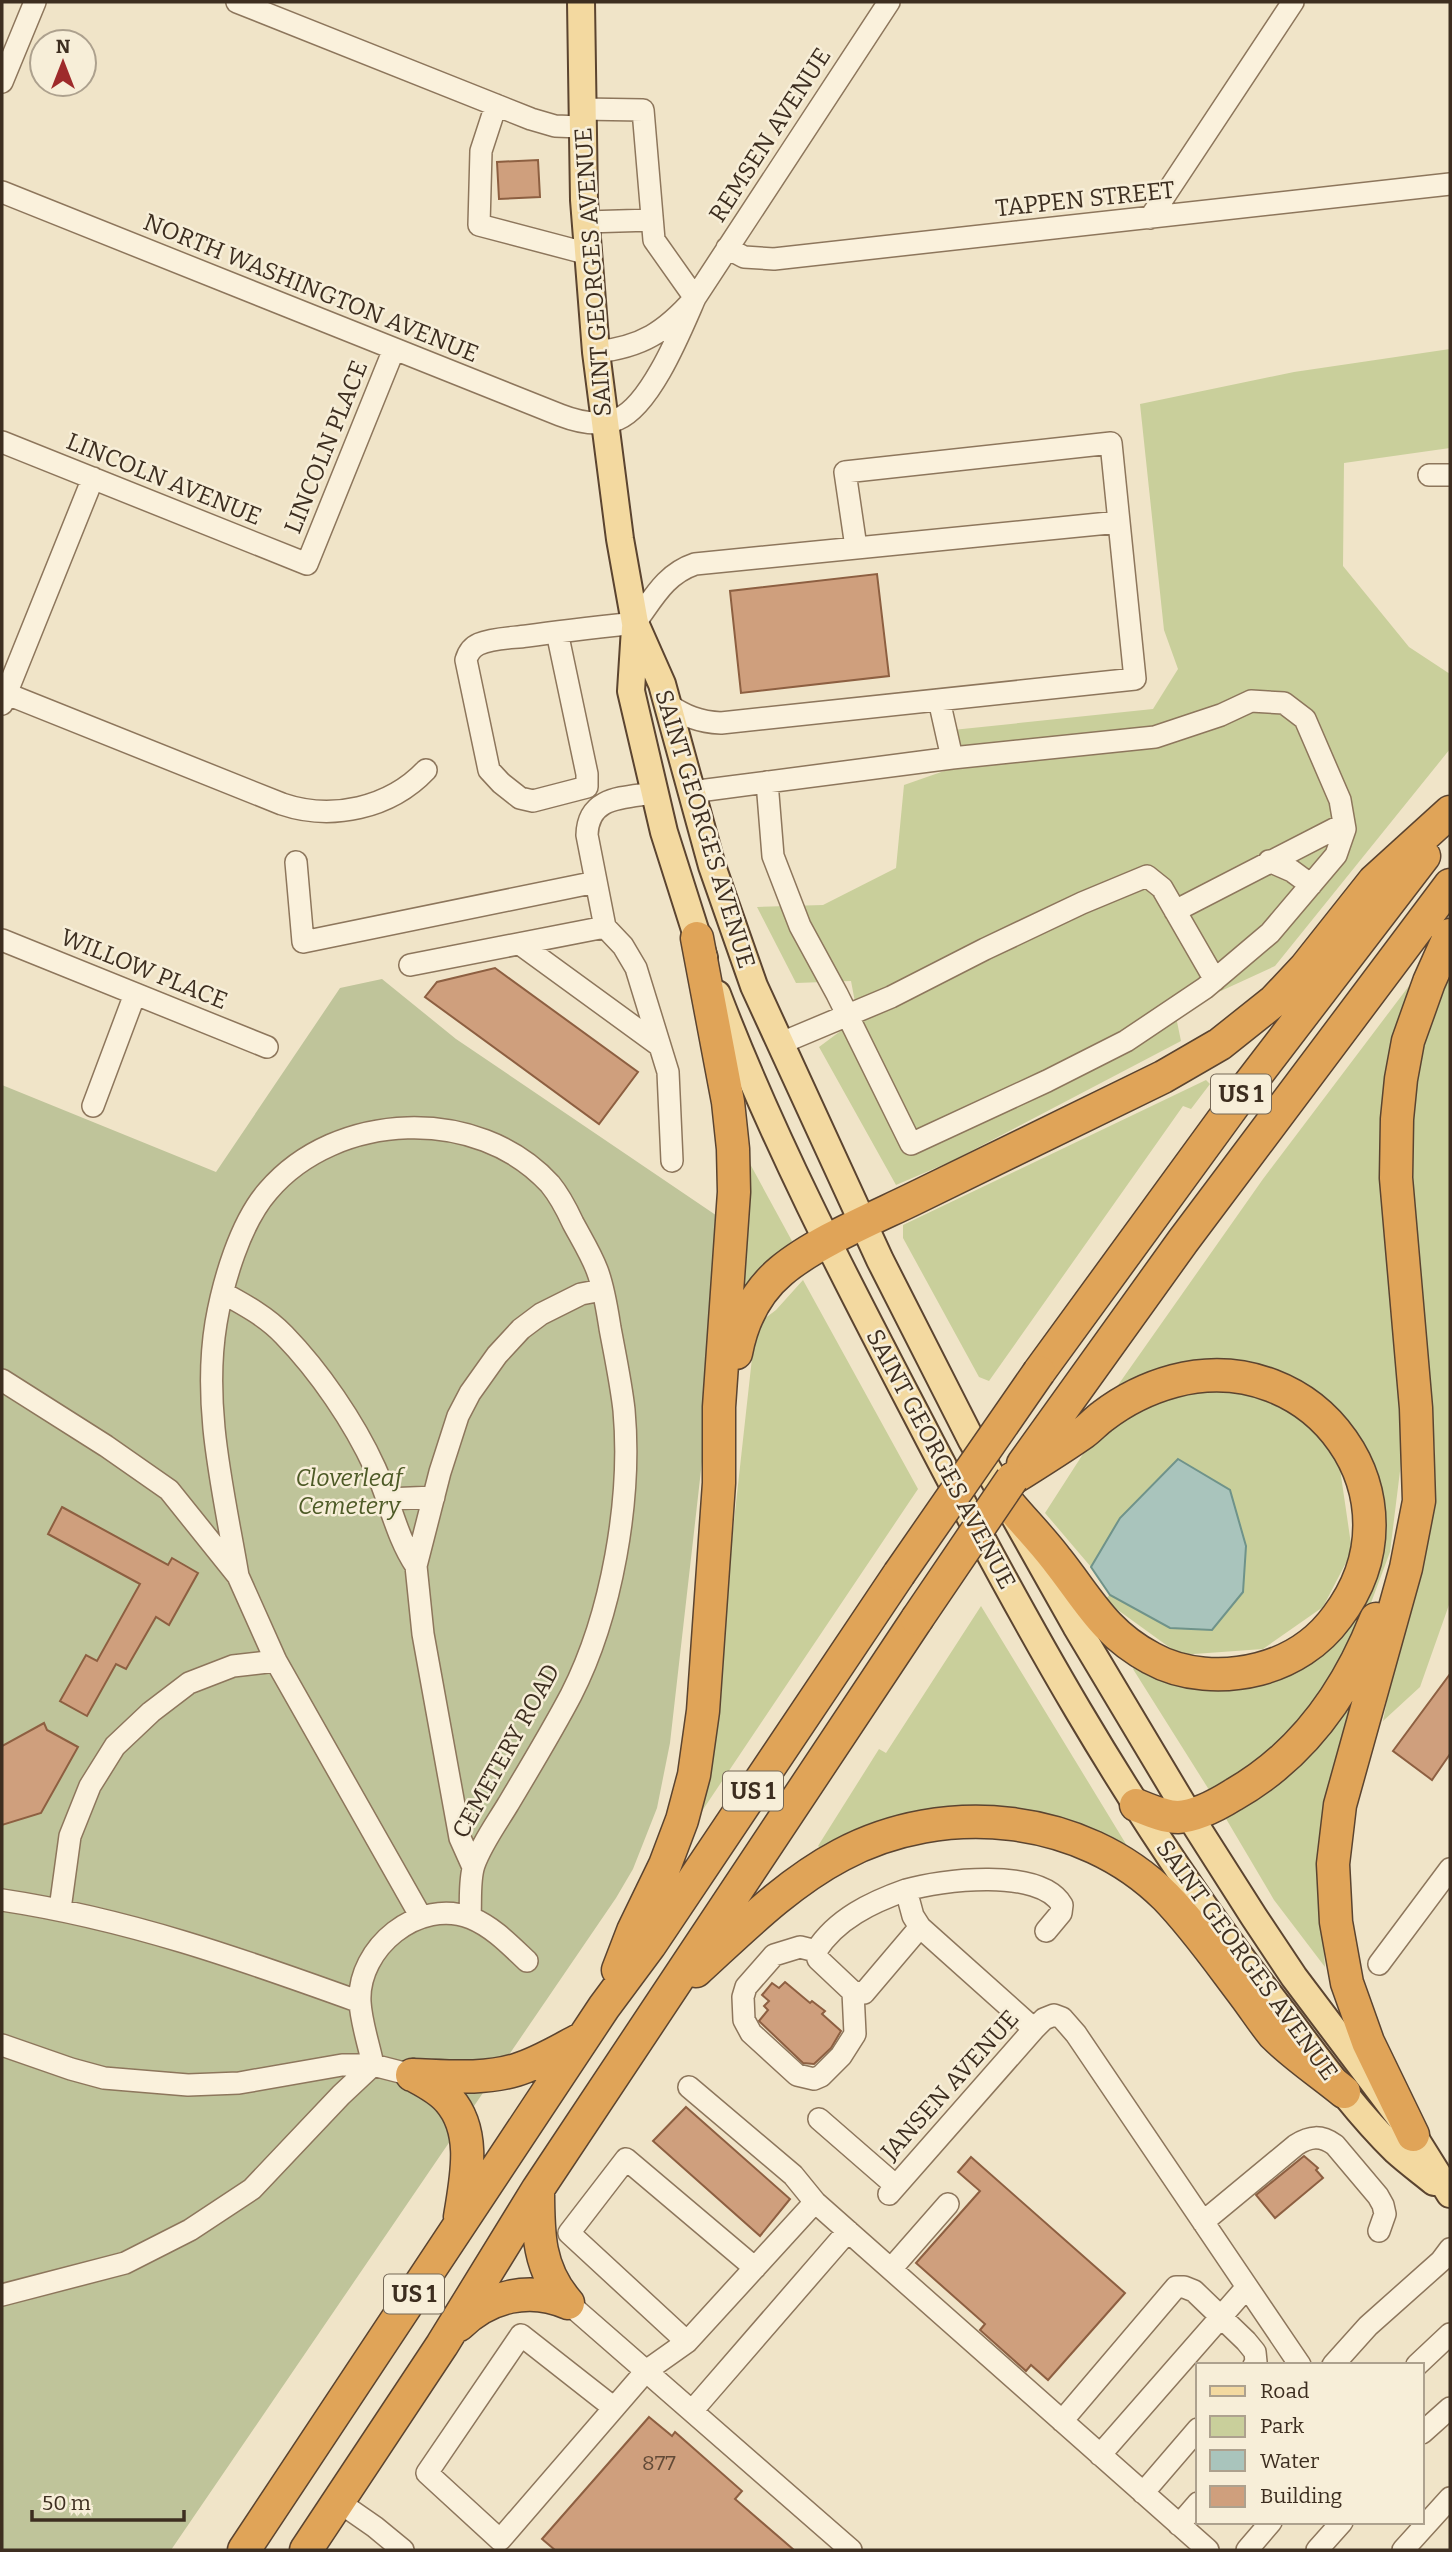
<svg xmlns="http://www.w3.org/2000/svg" width="1452" height="2552" font-family="Bitter,serif">
<rect width="100%" height="100%" fill="#f0e4c8"/>
<!-- green -->
<path fill="#c9cf9b" d="M1450,349V448L1344,463L1343,566L1409,647L1450,674V749L1275,966L1175,1012L1181,1041L952,1161L896,1185L819,1047L858,1018L851,981L796,983L757,907L823,905L896,868L904,785L947,770L943,731L1153,709L1178,669L1164,630L1140,404L1294,372Z
M1450,964V1602L1420,1687L1383,1721L1435,1454L1407,1136L1419,1035Z
M1418,974L1392,1057L1403,1416L1402,1455L1390,1552L1362,1627L1324,1694L1265,1758L1211,1793L1133,1669L1137,1663L1297,1666L1380,1516L1295,1384L1120,1391L1116,1388L1263,1179Z
M1206,1080L1210,1084L1191,1109L1183,1106L989,1381L979,1377L903,1238V1225Z
M749,1162L792,1241L740,1294Z
M803,1280L918,1489L702,1811L754,1340L764,1319L776,1310Z
M1244,1391L1307,1420L1339,1462L1352,1551L1323,1607L1263,1649L1180,1655L1104,1600L1110,1595L1170,1628L1120,1518L1091,1567L1045,1513L1092,1440L1130,1412L1177,1392Z
M981,1606L1129,1849L1060,1822L822,1849L818,1846L879,1749L886,1753Z
M1366,1669L1317,1858L1325,1967L1274,1900L1225,1817Z"/>
<!-- cemetery -->
<path fill="#bfc49a" d="M382,979L456,1039L729,1224L670,1743L657,1808L633,1869L616,1898L171,2550H2V1085L216,1172L340,988Z"/>
<!-- water -->
<path fill="#a9c4bc" stroke="#6f938a" stroke-width="2" d="M1178,1459L1230,1490L1246,1546L1243,1592L1212,1630L1170,1628L1110,1595L1091,1567L1120,1518Z"/>
<!-- building -->
<path fill="#cf9f7d" stroke="#8d5f41" stroke-width="2" d="M538,160L540,197L499,199L497,162Z
M877,574L889,676L741,693L730,591Z
M495,968L638,1072L599,1124L425,997L437,982Z
M62,1507L168,1565L172,1558L198,1573L169,1625L156,1617L126,1669L116,1664L87,1716L60,1701L86,1655L97,1661L140,1584L48,1534Z
M1450,1674V1754L1432,1780L1393,1751Z
M44,1723L47,1730L78,1747L41,1813L2,1825V1746Z
M785,1982L810,2003L812,2001L825,2011L822,2014L841,2031L831,2048L814,2064L803,2063L759,2021L768,2010L764,2006L769,2001L762,1995L772,1983L779,1988Z
M686,2107L790,2199L760,2236L653,2141Z
M1304,2156L1318,2168L1316,2170L1323,2178L1275,2218L1256,2195Z
M971,2157L1125,2293L1048,2380L1031,2365L1026,2371L980,2330L985,2324L916,2263L980,2191L958,2172Z
M649,2417L672,2436L675,2432L742,2491L735,2499L794,2550H555L542,2539Z"/>
<g fill="none" stroke-linecap="round" stroke-linejoin="round">
<!-- minor casing -->
<g stroke="#8d765c" stroke-width="24">
<path id="minor" d="M237,2L531,119L555,126L581,127
M2,82L35,2
M496,105L481,151L479,225L589,254
M581,109L643,110L654,240L695,298
M2,192L560,415C578,422 599,427 618,419C651,405 681,330 695,298
M1150,218L1293,2
M586,222L652,220
M727,248L744,257L774,259L1450,184
M596,352C642,347 665,332 695,298L889,2
M2,442L307,564L394,349
M1429,475H1450
M856,547L845,472L1111,443L1119,522
M557,632L587,774V787L533,801L520,798L501,783L489,770L466,660C468,653 472,647 479,644C493,638 512,638 527,636C563,631 599,627 635,623C653,599 665,574 695,564L1119,522L1135,679L721,723C699,722 685,716 667,704
M2,692L282,804C332,821 390,808 426,770
M2,704L93,478
M767,782L773,856L800,926L837,994L911,1144L1047,1081L1126,1041L1205,988L1270,933L1336,855L1345,829L1340,800L1305,719L1284,703L1251,701L1221,715L1155,737L952,758
M691,792L952,758L939,700
M1269,861L1292,871L1311,885
M296,862L303,942L596,882
M1175,911L1344,824
M605,927L623,946L636,968L668,1072L672,1161
M2,940L267,1047
M520,944L660,1046
M410,965L605,927L587,835C588,796 623,798 654,793
M779,1044L891,997L985,949L1082,903L1147,876L1162,888L1215,980
M93,1106L135,994
M223,1293C245,1305 267,1317 284,1335C319,1371 354,1422 375,1468C390,1501 396,1536 416,1566
M2,1380L106,1446L169,1490L238,1576L276,1661L421,1917
M387,1499L434,1497
M238,1576C224,1493 202,1408 216,1323C223,1282 240,1223 268,1191C336,1111 478,1105 550,1184C559,1195 567,1210 573,1223C581,1238 591,1254 597,1270C604,1288 607,1309 610,1328C615,1355 621,1383 624,1410C632,1499 612,1615 571,1695C551,1733 529,1769 507,1806C496,1824 481,1845 474,1865C469,1880 471,1901 470,1917
M473,1867L460,1838L423,1634L416,1566L440,1472L458,1416L470,1393L497,1355L521,1329L541,1314L581,1294L602,1290
M906,1890C940,1880 1040,1867 1062,1905L1061,1913L1046,1931
M2,1900C128,1919 241,1959 360,2002
M60,1909L70,1836L90,1786L115,1746L151,1712L189,1683L233,1666L276,1661
M920,1927L864,1993L853,1992L818,1959L816,1951C836,1919 872,1902 906,1890L913,1916L920,1927L1034,2029
M816,1951L800,1947L774,1955L746,1987L743,1997L744,2020L751,2033L797,2075L814,2079L821,2076L841,2056L855,2034L853,1992
M1379,1964L1450,1869
M2,2045L71,2069L104,2078L188,2085L239,2083L342,2065H373L412,2075
M373,2065C369,2045 361,2022 360,2002C357,1948 419,1897 471,1918C493,1927 510,1945 527,1961
M689,2087L793,2175L815,2202L1208,2550
M819,2119L896,2186
M889,2194L1034,2029L1044,2019L1054,2015L1062,2018L1076,2034L1300,2365
M1203,2222L1296,2145C1310,2136 1321,2135 1335,2145L1378,2196L1383,2205L1385,2214L1379,2231
M891,2269L948,2204
M2,2295L125,2263L190,2230L252,2189L341,2095L373,2065
M568,2303L851,2550
M687,2342L569,2233L626,2159L755,2268
M1333,2365L1368,2326L1441,2261L1450,2249
M1417,2365L1450,2334
M614,2408L521,2335L427,2473L500,2540L646,2371L687,2342L815,2202
M692,2411L848,2231
M1062,2421L1176,2287H1184L1194,2291L1246,2341L1255,2352L1256,2362L1254,2365
M1422,2433L1450,2408
M1100,2455L1247,2287
M1143,2493L1198,2429
M339,2502L375,2527L403,2550
M1179,2525L1198,2503
M1247,2550L1271,2522
M1317,2550L1342,2522
M1403,2550L1450,2498"/>
</g>
<!-- major casing -->
<g stroke="#5b4430" stroke-width="30">
<path id="major" d="M581,2L584,200L596,352L620,539L635,623L662,684L712,866L754,986L880,1260L972,1441L1076,1626L1189,1815L1254,1917L1294,1977L1413,2135L1450,2194
M635,628L631,691L664,832L704,958
M717,994C772,1138 844,1276 915,1412C1019,1613 1129,1814 1268,1993C1309,2046 1348,2104 1396,2151C1408,2162 1422,2172 1434,2182"/>
</g>
<!-- highway casing -->
<g stroke="#5b4430" stroke-width="35">
<path id="highway" d="M736,1353C742,1321 756,1292 781,1271C814,1243 874,1218 913,1199C996,1159 1079,1118 1163,1077L1220,1044L1274,1001L1305,968L1374,881L1450,812
M1039,1372L1241,1095L1424,856
M1023,1464L1183,1241L1450,885
M1009,1504C1025,1523 1042,1540 1057,1560C1088,1599 1104,1633 1151,1658C1183,1676 1224,1678 1259,1669C1290,1661 1318,1643 1337,1617C1427,1499 1316,1344 1174,1381C1148,1388 1124,1400 1103,1416C1096,1421 1090,1428 1083,1433C1060,1449 1036,1464 1012,1479
M1136,1805C1149,1810 1164,1817 1178,1817C1197,1816 1217,1805 1233,1795C1302,1756 1347,1692 1376,1619
M618,1970L633,1931L665,1865L682,1820L694,1775L703,1711L719,1483V1407L734,1192L733,1149L728,1102L697,938
M696,1971C741,1930 786,1884 841,1855C944,1800 1082,1813 1166,1897C1196,1928 1220,1963 1246,1997C1255,2009 1264,2023 1274,2035C1295,2056 1321,2073 1344,2092
M412,2075C447,2076 482,2080 516,2070C539,2063 560,2050 581,2039
M413,2075C426,2082 440,2089 449,2100C477,2132 466,2179 460,2217
M1413,2135L1368,2042L1347,1983L1336,1922L1333,1864L1340,1805L1406,1568L1419,1501L1416,1408L1396,1178L1397,1119L1401,1079L1408,1041L1429,982L1450,935
M538,2190C538,2233 538,2269 568,2303
M459,2325C488,2296 530,2286 568,2303
M244,2550L604,2007L650,1945L899,1574
M306,2550L442,2345L538,2189L917,1619"/>
</g>
<!-- minor -->
<use href="#minor" stroke="#faf1dc" stroke-width="21"/>
<!-- major -->
<use href="#major" stroke="#f3d9a0" stroke-width="26"/>
<!-- highway -->
<use href="#highway" stroke="#e0a458" stroke-width="32"/>
<!-- highway-bridge casing -->
<g stroke="#5b4430" stroke-width="35" stroke-linecap="butt">
<path id="highway-bridge" d="M899,1574L1039,1372
M917,1619L1012,1479"/>
</g>
<!-- highway-bridge -->
<use href="#highway-bridge" stroke="#e0a458" stroke-width="32"/>
</g>
<g text-anchor="middle" dominant-baseline="central" stroke-width="5" stroke-linejoin="round" paint-order="stroke">
<!-- number labels -->
<g font-size="21" fill="#624a37">
<text x="659" y="2463">877</text>
</g>
<!-- shield labels -->
<g fill="#f7eed8" stroke="#756857" stroke-width="2">
<rect x="1211" y="1074.5" width="60" height="39" rx="5"/>
<rect x="723" y="1771.5" width="60" height="39" rx="5"/>
<rect x="384" y="2274.5" width="60" height="39" rx="5"/>
</g>
<g font-size="23" font-weight="bold" fill="#3d2e20">
<text x="1241" y="1094">US 1</text>
<text x="753" y="1791">US 1</text>
<text x="414" y="2294">US 1</text>
</g>
<!-- street labels -->
<g font-size="24" fill="#3d2e20" stroke="#f7eed8">
<text transform="translate(770 135) rotate(-57)">REMSEN AVENUE</text>
<text transform="translate(1085 199) rotate(-6)">TAPPEN STREET</text>
<text transform="translate(593 272) rotate(-94)">SAINT GEORGES AVENUE</text>
<text transform="translate(311 288) rotate(22)">NORTH WASHINGTON AVENUE</text>
<text transform="translate(326 447) rotate(-68)">LINCOLN PLACE</text>
<text transform="translate(164 479) rotate(22)">LINCOLN AVENUE</text>
<text transform="translate(705 829) rotate(73)">SAINT GEORGES AVENUE</text>
<text transform="translate(144 969) rotate(22)">WILLOW PLACE</text>
<text transform="translate(941 1459) rotate(62)">SAINT GEORGES AVENUE</text>
<text transform="translate(506 1751) rotate(-61)">CEMETERY ROAD</text>
<text transform="translate(1247 1960) rotate(54)">SAINT GEORGES AVENUE</text>
<text transform="translate(950 2085) rotate(-48)">JANSEN AVENUE</text>
</g>
<!-- park labels -->
<g font-size="24" font-style="italic" fill="#4d5a26" stroke="#f7eed8">
<text x="349" y="1478">Cloverleaf<tspan x="349" dy="28">Cemetery</tspan></text>
</g>
</g>
<!-- border -->
<rect width="1452" height="2552" fill="none" stroke="#3d2e20" stroke-width="7"/>
<!-- legend -->
<rect x="1196" y="2363" width="228" height="161" fill="#f7eed8" stroke="#ada18e" stroke-width="2"/>
<rect x="1210" y="2386" width="35" height="10" fill="#f3d9a0" stroke="#ada18e" stroke-width="2"/>
<text x="1260" y="2398" font-size="21" fill="#3d2e20">Road</text>
<rect x="1210" y="2416" width="35" height="21" fill="#c9cf9b" stroke="#ada18e" stroke-width="2"/>
<text x="1260" y="2433" font-size="21" fill="#3d2e20">Park</text>
<rect x="1210" y="2450" width="35" height="21" fill="#a9c4bc" stroke="#ada18e" stroke-width="2"/>
<text x="1260" y="2468" font-size="21" fill="#3d2e20">Water</text>
<rect x="1210" y="2486" width="35" height="21" fill="#cf9f7d" stroke="#ada18e" stroke-width="2"/>
<text x="1260" y="2503" font-size="21" fill="#3d2e20">Building</text>
<!-- north arrow -->
<g transform="translate(63 63)"><circle r="33" fill="#f7eed8" stroke="#ada18e" stroke-width="2"/>
<path d="M0-5L12 26L0 18L-12 26Z" fill="#9e2a2b"/>
<text y="-10" font-size="19" font-weight="bold" text-anchor="middle" fill="#3d2e20">N</text>
</g>
<!-- scale -->
<path d="M32 2510v10h152v-10" fill="none" stroke="#3d2e20" stroke-width="3.5"/>
<text x="42" y="2510" font-size="21" fill="#3d2e20" stroke="#f7eed8" stroke-width="5" paint-order="stroke">50 m</text>
</svg>
